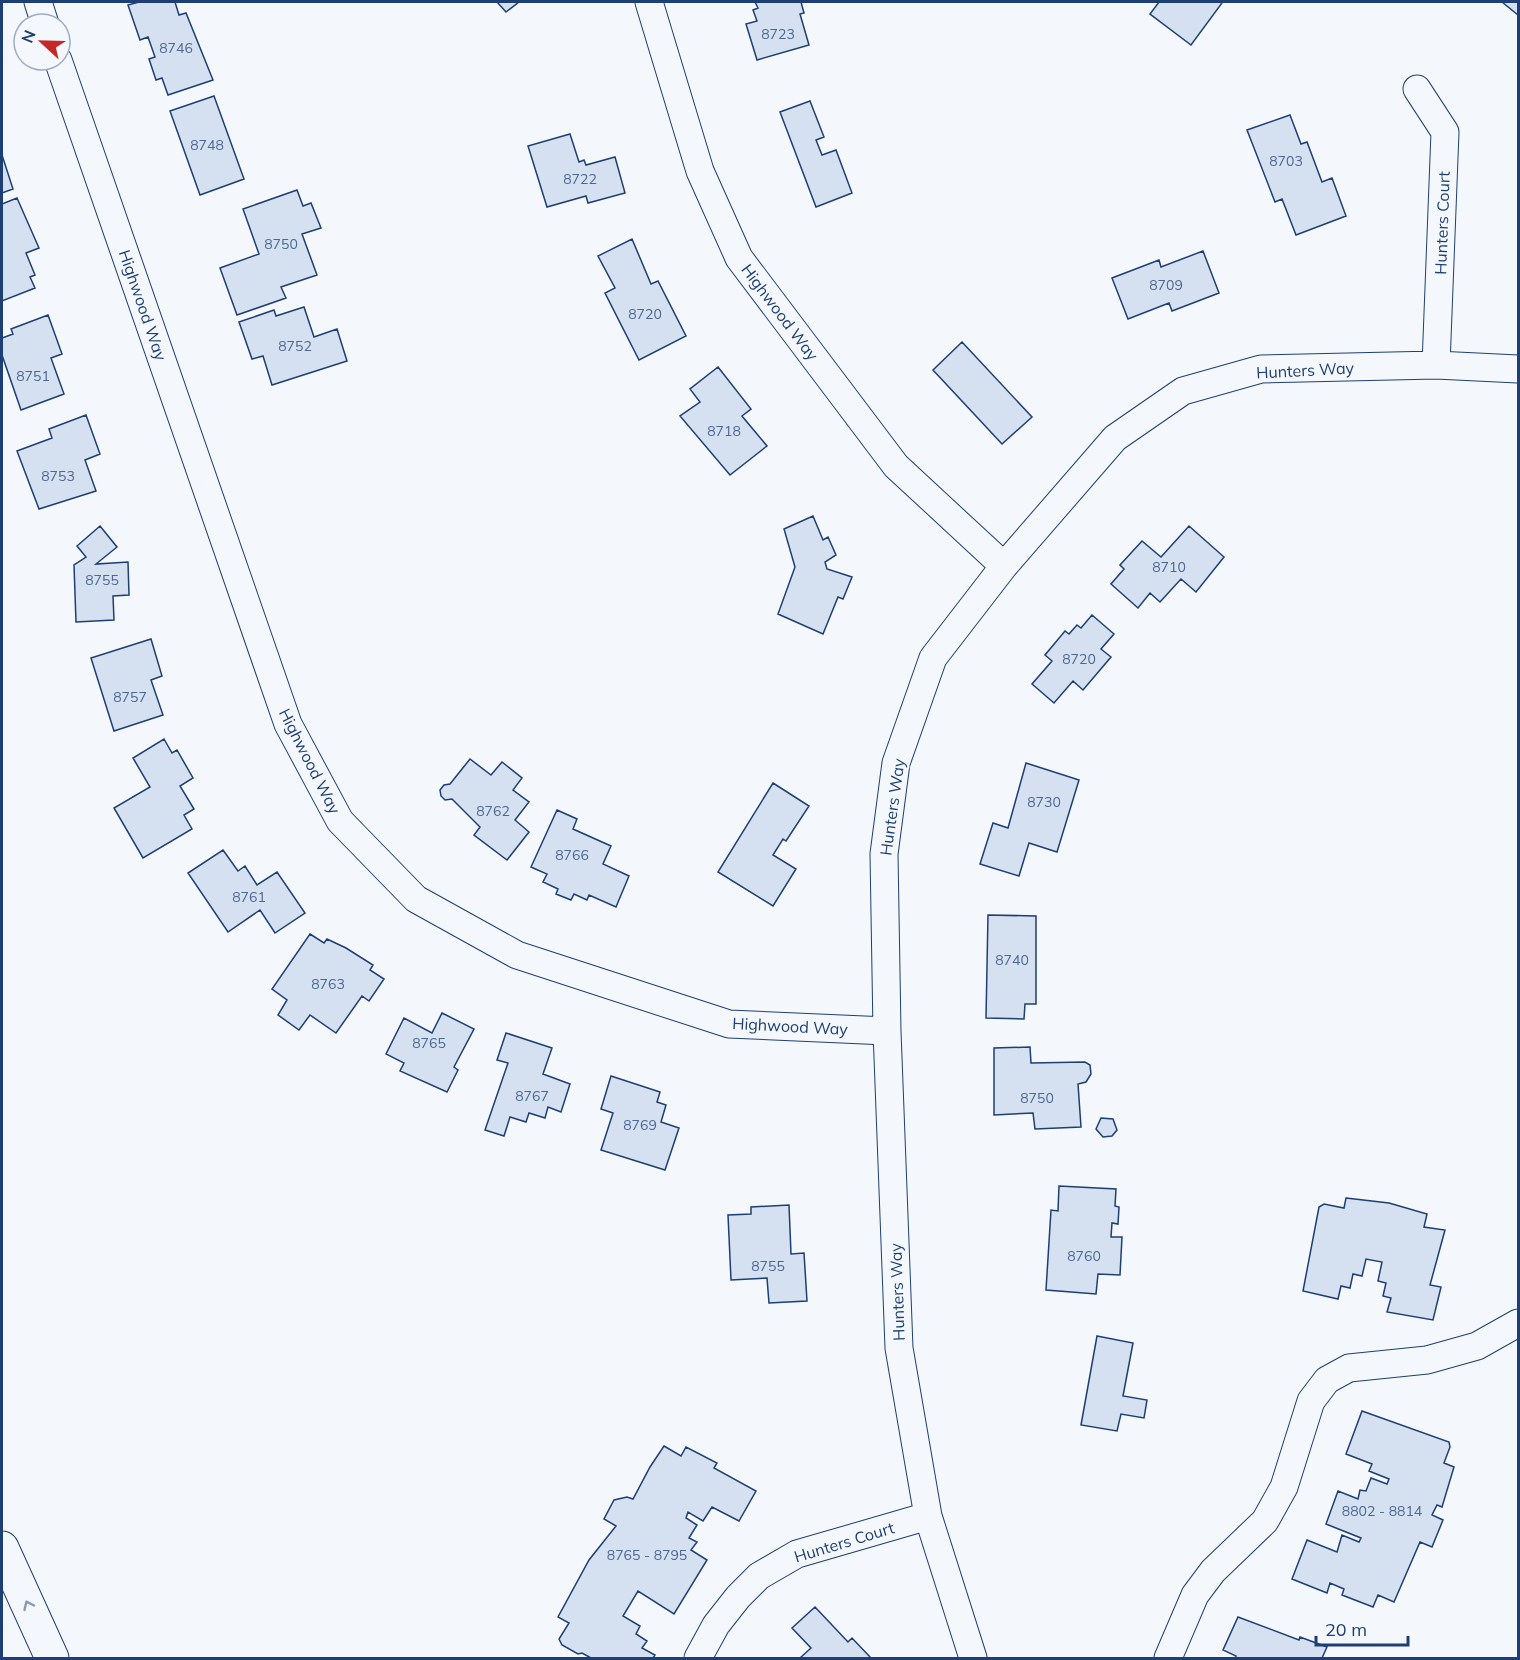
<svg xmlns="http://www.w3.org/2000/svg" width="1520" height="1660" font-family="Mulish,sans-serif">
<rect width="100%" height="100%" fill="#f4f7fb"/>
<!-- building -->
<path fill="#d5e0f0" stroke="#1d3f73" stroke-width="1.5" d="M139,2H175L179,15L186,13L213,80L168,95L162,78L156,80L149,59L155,57L148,37L140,40L128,5Z
M497,2H519L506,12Z
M755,2H801L804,13L800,14L809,45L757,60L746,24L757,21L753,10L758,8Z
M1159,2H1219L1222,3L1191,45L1150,14Z
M1502,2H1518V15Z
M214,96L244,179L200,195L170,111Z
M810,101L824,137L816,140L822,155L836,150L852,193L816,207L780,112Z
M1290,115L1301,144L1307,142L1322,182L1332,178L1346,216L1296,235L1282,199L1275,202L1247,130Z
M570,134L579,162L584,160L586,165L615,157L625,193L588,203L586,196L547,207L528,146Z
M2,155L13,189L2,193Z
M297,190L303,206L311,203L321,228L302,234L317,275L281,287L286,298L237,315L220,268L259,254L243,209Z
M17,198L39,248L26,253L35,275L30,277L35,288L2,301V204Z
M632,239L651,284L658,281L686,336L639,360L605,293L615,288L598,256Z
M1203,251L1219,293L1172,311L1169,303L1128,319L1112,278L1159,260L1161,267Z
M304,307L314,337L337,329L347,361L272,385L263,356L252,359L239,322L274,310L276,316Z
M48,315L62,354L51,358L64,394L21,410L2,355V338L13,334L11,329Z
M962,342L1032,417L1002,444L933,370Z
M718,367L751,409L742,416L767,446L730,475L680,416L700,402L690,389Z
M86,415L100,454L85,460L96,491L39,509L17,451L52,438L49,429Z
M813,516L823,540L828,537L836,555L825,562L827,569L852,577L843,599L838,597L823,634L778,614L795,567L784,529Z
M100,526L117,547L96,564L128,562L129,595L113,596L114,620L76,622L74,565L86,557L77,546Z
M1189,526L1224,557L1196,592L1181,579L1160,602L1150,593L1138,608L1111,584L1124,569L1120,565L1142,541L1161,557Z
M1092,615L1114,634L1101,649L1111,657L1083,690L1073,681L1054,703L1032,684L1052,661L1045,655L1065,631L1069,634L1077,625L1081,628Z
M151,639L162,676L151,680L163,715L114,731L91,658Z
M164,739L172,753L177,750L193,778L180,786L194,809L184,815L192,829L143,858L114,808L150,787L133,758Z
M470,759L491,775L502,762L522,778L513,790L529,802L515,820L529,832L507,860L474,835L480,827L452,799L445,800L441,796L440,790L444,785L450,784Z
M1026,763L1079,780L1057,852L1029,843L1019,876L980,864L993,823L1008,828Z
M773,783L809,806L786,841L783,839L773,855L796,869L773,906L718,872Z
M557,810L577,819L573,829L611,846L603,864L629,876L616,907L589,895L587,900L574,894L571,900L556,894L558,889L543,882L547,874L531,867Z
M223,850L238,871L245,866L257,885L277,872L305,913L275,933L260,910L228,932L188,873Z
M988,915L1036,916V1004H1025L1024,1019L986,1018Z
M310,934L324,943L327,939L346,948L373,965L370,970L384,979L369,1001L362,996L336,1033L310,1015L299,1030L278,1015L287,1000L272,989Z
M442,1013L474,1029L454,1067L458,1070L447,1092L400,1071L404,1063L386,1054L404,1018L432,1033Z
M506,1033L552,1048L543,1074L570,1084L561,1112L548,1107L545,1118L529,1113L526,1122L510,1117L504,1136L485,1130L508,1063L497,1060Z
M1030,1047L1031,1063L1085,1062L1090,1065L1091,1074L1086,1082L1078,1084L1081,1127L1035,1129L1033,1113L994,1115V1048Z
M611,1076L660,1092L657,1102L666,1105L661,1122L679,1128L665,1170L601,1150L613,1113L601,1109Z
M1101,1118L1113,1119L1117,1130L1112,1136L1103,1137L1096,1129Z
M1059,1186L1116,1189L1115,1206L1119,1207L1118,1224L1112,1223L1111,1237H1122L1120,1275L1098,1274L1096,1294L1046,1290L1051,1210L1058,1211Z
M1346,1198L1389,1203L1427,1214L1424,1227L1445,1230L1430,1285L1441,1287L1433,1320L1387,1312L1391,1298L1383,1296L1386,1283L1378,1281L1382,1262L1366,1259L1362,1276L1353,1274L1350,1288L1341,1286L1338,1299L1303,1291L1319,1207L1324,1204L1344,1208Z
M789,1205L791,1254L804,1253L807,1301L769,1303L767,1278L731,1280L728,1215L751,1214V1207Z
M1097,1336L1133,1343L1123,1396L1147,1400L1144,1418L1121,1414L1117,1431L1081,1425Z
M1362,1411L1449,1442L1450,1447L1444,1463L1454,1467L1442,1507L1437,1505L1432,1515L1443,1520L1432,1547L1420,1542L1394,1602L1378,1595L1373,1607L1342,1595L1344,1589L1330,1583L1327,1593L1292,1579L1307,1540L1337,1552L1342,1535L1359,1542L1361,1538L1326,1524L1338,1491L1358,1499L1360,1490L1366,1491L1371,1478L1387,1484L1389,1479L1369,1471L1372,1464L1346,1454Z
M664,1446L681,1456L686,1447L717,1463L714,1468L756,1491L739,1521L712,1507L703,1521L688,1512L686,1518L697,1525L689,1538L697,1542L691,1550L707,1560L674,1614L638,1591L623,1616L640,1626L636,1634L647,1641L642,1648L655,1655L653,1658H591L582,1653L578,1654L562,1645L559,1639L569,1623L558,1617L589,1560L616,1526L604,1519L614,1500L627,1497L633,1499L650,1467Z
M815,1607L848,1642L852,1638L871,1658H800L811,1648L792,1628Z
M1238,1617L1299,1640L1300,1637L1327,1647L1322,1658H1235L1236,1656L1223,1650Z"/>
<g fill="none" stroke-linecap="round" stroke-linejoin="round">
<!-- minor casing -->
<g stroke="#1d3f73" stroke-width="29">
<path id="minor" d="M38,2L45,24
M649,2L700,171L739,258L896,466L1004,566
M58,60L288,724L340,821L416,899L517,955L729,1024L887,1031
M1417,89L1445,132L1436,365
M698,1658L716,1625L738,1597L759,1576L797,1554L928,1516
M973,1658L928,1516L899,1348L887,1031L884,854L896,763L933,658L1004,566L1115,438L1183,391L1261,369L1436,365L1518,369
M1168,1658L1195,1595L1213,1571L1265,1521L1284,1487L1311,1401L1327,1380L1349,1368L1427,1360L1477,1346L1518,1323"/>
</g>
<!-- motorway casing -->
<g stroke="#1d3f73" stroke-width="35">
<path id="motorway" d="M2,1548L52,1658"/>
</g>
<!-- minor -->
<use href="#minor" stroke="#f4f7fb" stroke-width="27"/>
<!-- motorway -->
<use href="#motorway" stroke="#f4f7fb" stroke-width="33"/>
</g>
<!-- one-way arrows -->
<defs><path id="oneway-chevron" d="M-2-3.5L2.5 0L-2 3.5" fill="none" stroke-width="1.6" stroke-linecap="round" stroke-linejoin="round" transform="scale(1.5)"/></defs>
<use stroke="#889bb7" href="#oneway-chevron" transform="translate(28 1605) rotate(-115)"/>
<g text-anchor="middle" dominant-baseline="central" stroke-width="4.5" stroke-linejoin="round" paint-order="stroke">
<!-- number labels -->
<g font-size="14" fill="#4b6792">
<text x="778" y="34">8723</text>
<text x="176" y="48">8746</text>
<text x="207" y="145">8748</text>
<text x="1286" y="161">8703</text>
<text x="580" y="179">8722</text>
<text x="281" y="244">8750</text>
<text x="1166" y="285">8709</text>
<text x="645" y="314">8720</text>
<text x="295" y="346">8752</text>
<text x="33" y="376">8751</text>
<text x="724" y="431">8718</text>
<text x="58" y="476">8753</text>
<text x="1169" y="567">8710</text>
<text x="102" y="580">8755</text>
<text x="1079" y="659">8720</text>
<text x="130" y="697">8757</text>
<text x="1044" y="802">8730</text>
<text x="493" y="811">8762</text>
<text x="572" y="855">8766</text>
<text x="249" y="897">8761</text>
<text x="1012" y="960">8740</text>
<text x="328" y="984">8763</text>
<text x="429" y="1043">8765</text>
<text x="532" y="1096">8767</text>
<text x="1037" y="1098">8750</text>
<text x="640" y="1125">8769</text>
<text x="1084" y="1256">8760</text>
<text x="768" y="1266">8755</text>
<text x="1382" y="1511">8802 - 8814</text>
<text x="647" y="1555">8765 - 8795</text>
</g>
<!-- street labels -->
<g font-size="16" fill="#1d3f73" stroke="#f4f7fb">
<text transform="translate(1442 223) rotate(-88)">Hunters Court</text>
<text transform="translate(143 305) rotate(71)">Highwood Way</text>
<text transform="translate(780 312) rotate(53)">Highwood Way</text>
<text transform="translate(1305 370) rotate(-3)">Hunters Way</text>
<text transform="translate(310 761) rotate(63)">Highwood Way</text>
<text transform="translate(892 807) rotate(-82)">Hunters Way</text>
<text transform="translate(790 1026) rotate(3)">Highwood Way</text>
<text transform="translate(897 1292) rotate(-92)">Hunters Way</text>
<text transform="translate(844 1542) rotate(-17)">Hunters Court</text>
</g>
</g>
<!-- border -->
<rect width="1520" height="1660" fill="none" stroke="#1d3f73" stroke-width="6"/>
<!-- north arrow -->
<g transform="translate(42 42) rotate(292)"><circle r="28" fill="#f4f7fb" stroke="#9eadc5" stroke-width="1.5"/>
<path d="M0-4.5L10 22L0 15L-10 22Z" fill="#c62828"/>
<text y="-9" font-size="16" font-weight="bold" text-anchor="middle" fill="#1d3f73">N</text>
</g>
<!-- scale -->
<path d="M1316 1636v9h92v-9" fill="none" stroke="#1d3f73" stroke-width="3"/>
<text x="1325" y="1636" font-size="18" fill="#1d3f73" stroke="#f4f7fb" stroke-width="4.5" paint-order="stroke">20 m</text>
</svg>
